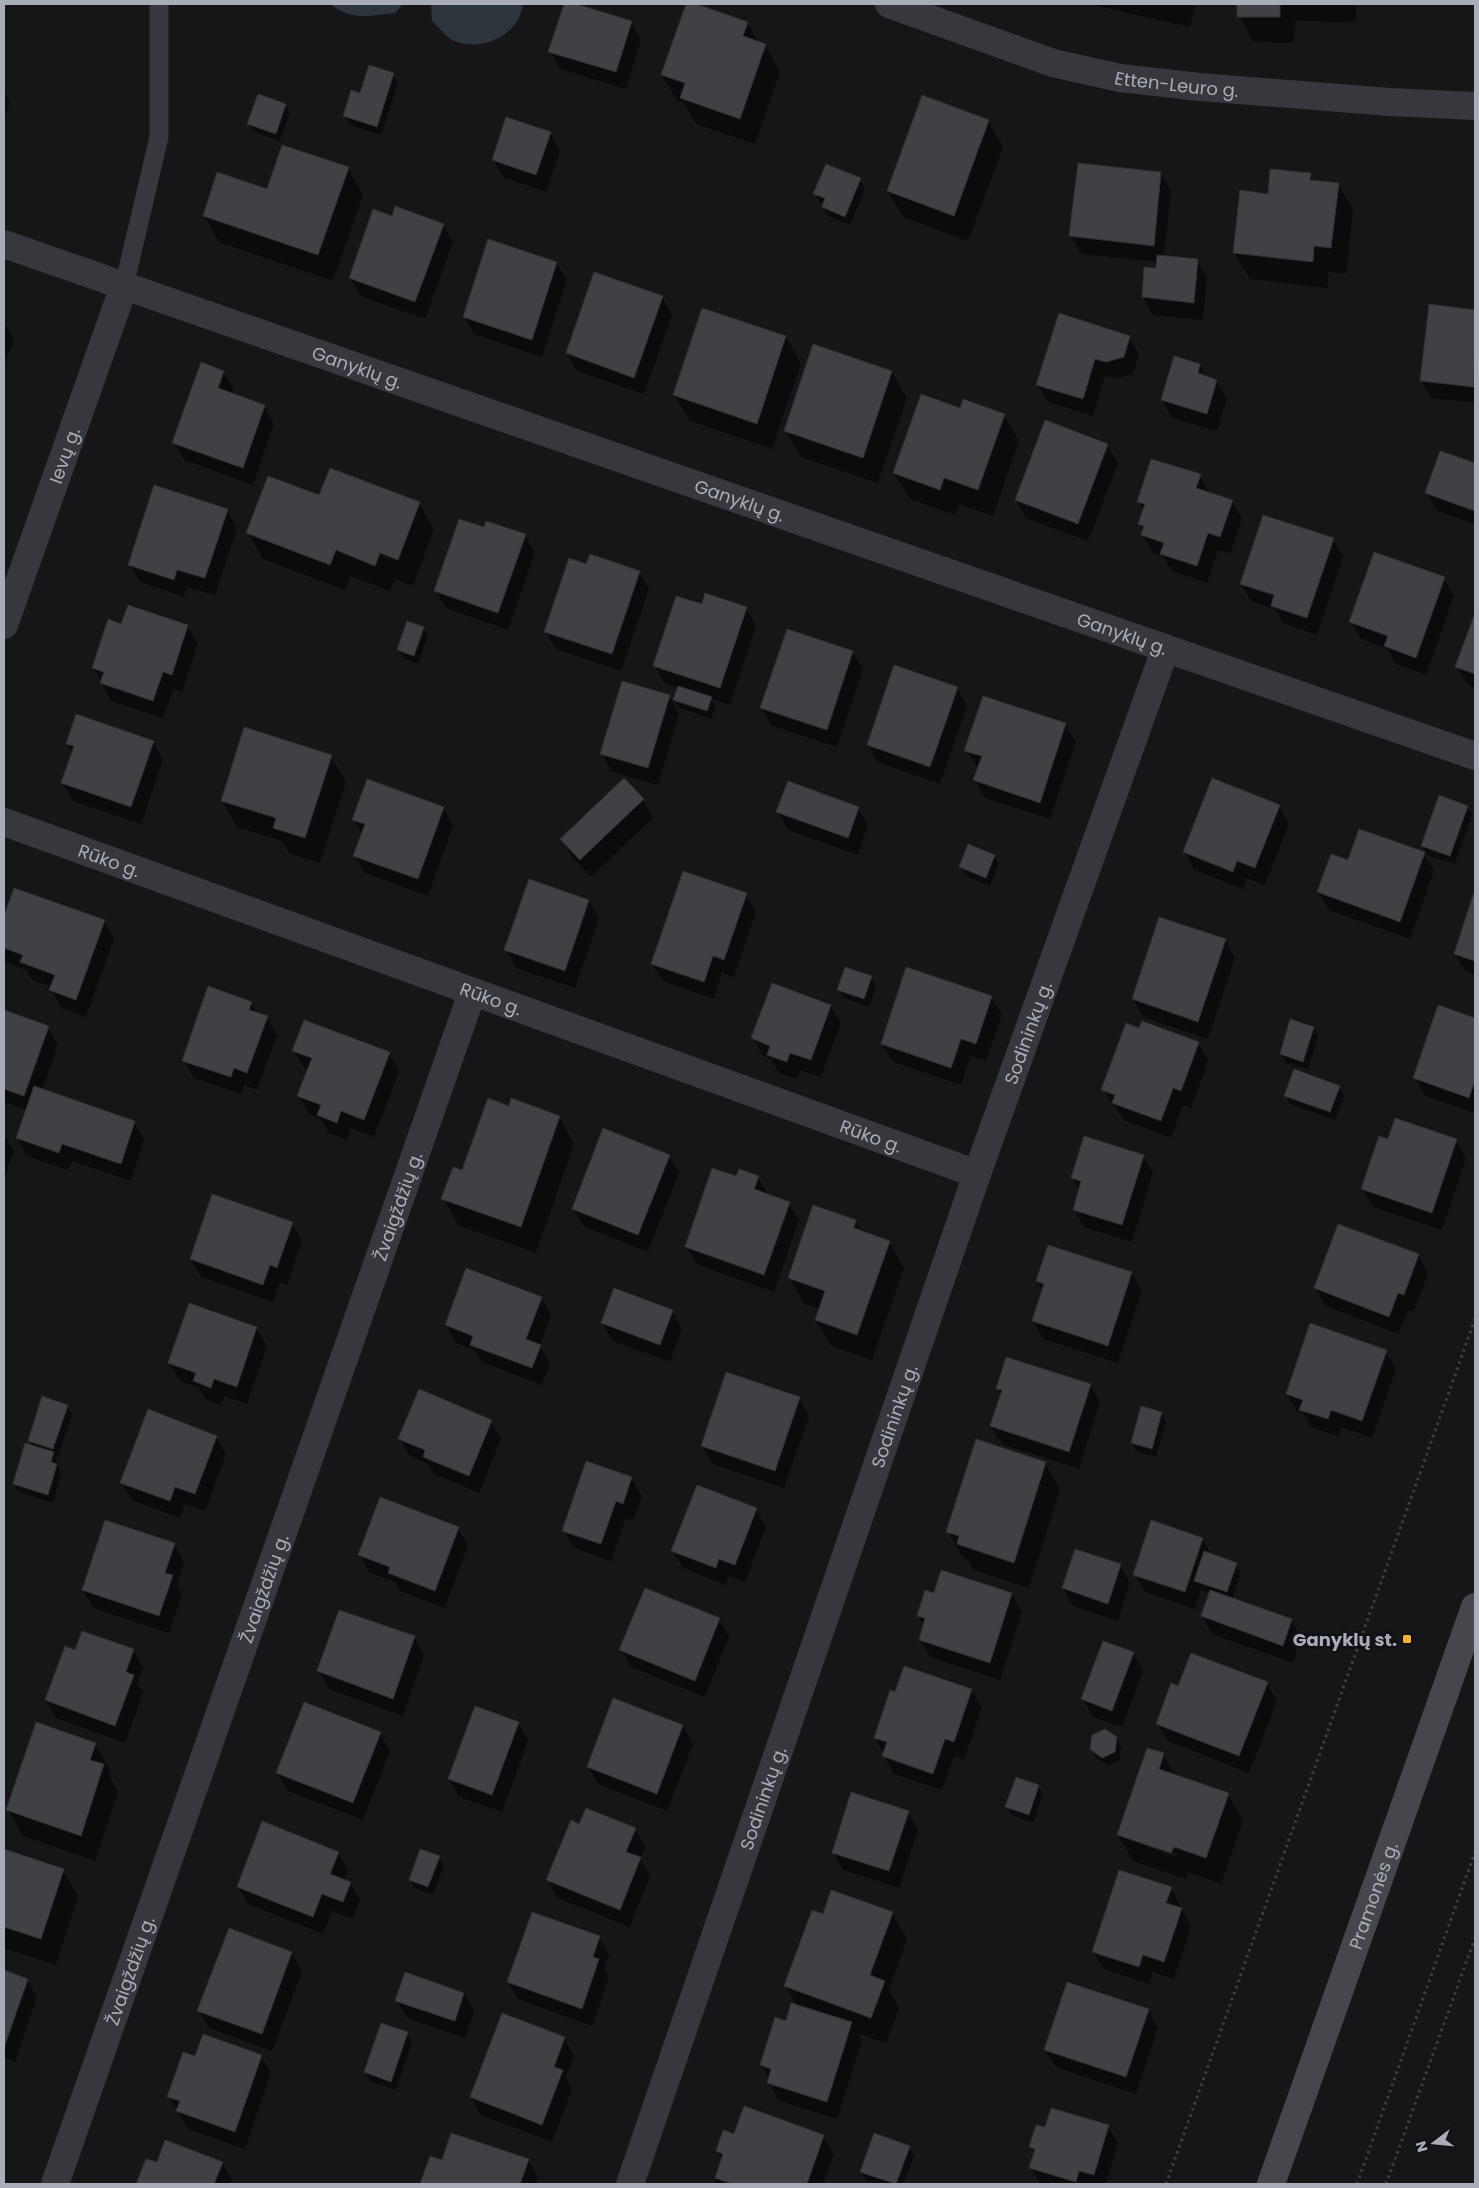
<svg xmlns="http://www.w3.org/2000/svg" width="1479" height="2188" font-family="Poppins,sans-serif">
<rect width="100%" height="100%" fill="#161618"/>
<!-- water -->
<path fill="#2c353c" d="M330,4H403L395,13C369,16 352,21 330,4Z
M431,4H523C519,36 481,53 452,40C445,36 438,26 432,21Z"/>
<!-- shadow -->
<path fill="#0007" fill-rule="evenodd" d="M565,4H572L631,22L641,40L626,89L560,69L550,51Z
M687,4H693L747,23L759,43L765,45L780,72L755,144L696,124L684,103L677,101L662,75Z
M1088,4H1195L1190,27Z
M1239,4H1356V22L1295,21L1294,43L1254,42L1239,16Z
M393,74L398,83L381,135L350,125L345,116L361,95Z
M4,91L10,102L4,120Z
M285,105L290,113L280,141L254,132L249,123Z
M988,121L1003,147L968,241L903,217L888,191Z
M550,133L560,151L546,192L503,177L493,159Z
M348,168L363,195L333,281L219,242L204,216L268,190Z
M1160,173L1171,191L1164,257L1197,261L1207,278L1203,320L1153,315L1143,297L1157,269V262L1081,254L1070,236Z
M1310,175L1314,182L1338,184L1353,210L1346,274L1329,272L1327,288L1250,279L1234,253L1269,195Z
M860,179L865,188L850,225L828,216L823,207L824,204L820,202L815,194Z
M393,218L443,225L453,242L425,319L360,296L350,278Z
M556,263L567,280L542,357L474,334L464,316Z
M662,297L672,315L644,394L577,371L567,353Z
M1430,306L1475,311V403L1431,398L1421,380Z
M703,310L786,337L801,364L772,449L690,421L674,395Z
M4,322L14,339L4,365Z
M1129,337L1139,354L1133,374L1117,379L1105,376L1093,416L1048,402L1038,385Z
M1200,365L1207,378L1216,381L1227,398L1217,431L1172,418L1162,400Z
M223,372L234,389L232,395L264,406L274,424L253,485L184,460L174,442Z
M892,372L907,398L878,483L801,457L786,431Z
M961,409L1004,415L1019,441L993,516L959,504L955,515L910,499L894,473Z
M1107,445L1118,463L1088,541L1026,518L1016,500Z
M1441,452L1475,464V524L1437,511L1427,493Z
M1200,476L1210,494L1232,501L1242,519L1230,554L1218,550L1207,583L1172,571L1163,556L1153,553L1143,535L1144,531L1139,524L1144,511L1138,501Z
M320,497L419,503L434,529L413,586L395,579L390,591L350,576L345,590L263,559L248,533Z
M227,510L237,528L215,595L187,587L184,597L140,582L130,565Z
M485,529L525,535L535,553L508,630L446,608L436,591Z
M1333,540L1343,557L1317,635L1283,623L1275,609L1251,601L1241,584Z
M587,566L639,572L649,589L621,671L556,649L545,631Z
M1444,578L1454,596L1426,675L1396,664L1387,649L1361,639L1351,622Z
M702,606L746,608L756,626L730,705L711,699L716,707L711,719L680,708L675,700L679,688L664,683L654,665Z
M1475,616V688L1467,684L1457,667Z
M122,625L187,626L198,644L182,692L173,689L163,718L111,701L94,668Z
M423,628L428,637L418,664L403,658L398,650Z
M852,652L863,669L837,747L772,726L761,708Z
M957,688L967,706L940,784L878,762L868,745Z
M669,696L679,714L658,785L612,772L602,754Z
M1065,724L1076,742L1050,819L985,798L975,780L979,769L966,751Z
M153,742L163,760L141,824L73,801L63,783L73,753L67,743Z
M331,756L346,782L320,863L290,854L282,841L237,827L222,801Z
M624,780L643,800L653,818L591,877L572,857L562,839Z
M1279,806L1289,824L1265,885L1247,878L1243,889L1195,870L1185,852Z
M1467,807L1472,815L1455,864L1427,855L1422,846Z
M443,808L453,826L428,896L365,873L355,856L362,834L354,820Z
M858,808L868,825L858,855L788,830L778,812Z
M1360,831L1426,854H1424L1434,871L1410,939L1329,910L1318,892L1349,862Z
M994,856L999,864L990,886L966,876L961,867Z
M15,889L104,921L114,939L86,1017L61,1008L51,990L52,987L32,980L26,970L4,961V919Z
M1475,893V975L1466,971L1455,954Z
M746,894L756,912L734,977L722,973L714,999L663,981L652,964Z
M589,901L599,919L575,988L516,968L506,950Z
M1225,940L1235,958L1208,1039L1143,1017L1133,999Z
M871,977L876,986L869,1007L844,998L839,990Z
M991,997L1002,1015L986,1061L971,1056L961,1085L893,1062L882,1044Z
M251,1003L258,1014L267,1017L277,1035L257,1090L244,1085L241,1094L194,1078L183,1060Z
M831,1006L841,1023L821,1077L800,1070L797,1079L779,1073L771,1059L763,1056L753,1038Z
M1439,1007L1475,1019V1113L1425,1096L1415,1078Z
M4,1011L48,1027L58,1045L42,1090L134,1122L144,1140L131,1181L72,1161L68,1170L27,1156L17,1138L27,1110L4,1102Z
M1313,1028L1318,1036L1308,1069L1286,1063L1281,1054Z
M1198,1043L1208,1061L1191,1108L1183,1105L1171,1138L1124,1120L1103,1090Z
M294,1051L389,1053L399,1071L374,1137L351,1128L347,1140L329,1133L320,1118L309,1114L299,1096L308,1070L304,1068Z
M1339,1087L1344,1096L1335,1120L1290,1104L1286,1096Z
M509,1108L559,1117L574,1144L536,1253L458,1225L443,1198Z
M4,1134L14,1151L4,1179Z
M1389,1140H1456L1466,1158L1442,1230L1373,1207L1362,1189Z
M669,1156L679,1173L648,1252L583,1226L573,1209Z
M1143,1156L1153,1173L1132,1242L1084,1227L1074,1210L1080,1190L1072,1178Z
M758,1177L768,1195L789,1203L799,1220L774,1292L696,1264L686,1246L737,1178Z
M855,1221L862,1232L889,1242L904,1268L872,1360L831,1346L816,1320L820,1309L804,1304L789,1277Z
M292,1223L302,1241L287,1285L280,1282L273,1302L201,1277L191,1259Z
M1048,1246L1132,1273L1142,1291L1118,1363L1043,1339L1033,1321L1043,1291L1037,1281Z
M1418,1255L1428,1273L1414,1312L1408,1310L1399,1334L1326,1306L1315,1288Z
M541,1298L551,1315L540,1346L550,1363L542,1385L482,1362L474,1350L456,1343L446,1325Z
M672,1311L682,1329L670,1362L613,1341L602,1323Z
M256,1328L267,1346L247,1404L224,1396L221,1405L205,1399L198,1387L180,1381L169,1363Z
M1386,1352L1396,1369L1372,1438L1341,1427L1338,1436L1311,1427L1303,1413L1297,1411L1287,1394Z
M1090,1385L1100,1402L1079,1469L1002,1444L991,1426L1001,1395L998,1389Z
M799,1398L809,1416L784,1488L712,1464L702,1446Z
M67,1406L72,1414L58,1457L55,1456L61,1474L53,1503L19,1492L14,1484L33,1447L29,1441Z
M1161,1413L1166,1422L1156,1457L1137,1452L1132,1443Z
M491,1421L501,1439L479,1493L434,1474L428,1464L410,1456L400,1439Z
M216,1437L226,1454L205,1511L185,1504L180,1518L132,1500L121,1482Z
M1045,1463L1060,1489L1029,1588L974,1570L968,1560L963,1558L948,1532Z
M631,1478L642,1496L633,1521L626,1518L611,1561L574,1548L564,1530Z
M756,1509L766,1527L745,1582L729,1576L726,1585L683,1568L672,1551Z
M458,1528L468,1545L445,1608L400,1591L395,1582L370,1573L360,1555Z
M1202,1539L1212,1555L1236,1564L1241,1572L1232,1599L1291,1620L1301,1637L1293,1663L1212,1634L1202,1616L1211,1593L1201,1590L1195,1609L1145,1592L1135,1574Z
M174,1544L184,1562L177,1585L182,1594L169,1633L93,1608L83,1590Z
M1120,1565L1130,1583L1118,1621L1073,1606L1063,1588Z
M934,1594H1012L1022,1612L1000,1680L930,1657L920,1639L924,1625L919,1616Z
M719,1619L729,1637L705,1697L631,1667L621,1650Z
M414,1637L424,1655L403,1716L329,1689L319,1671Z
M133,1650L143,1668L137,1683L143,1693L125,1743L56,1718L46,1700L76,1652Z
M1133,1653L1143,1671L1122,1727L1093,1717L1083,1699Z
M1267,1683L1277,1701L1249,1773L1168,1741L1158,1724L1179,1687Z
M971,1690L982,1708L964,1759L954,1756L942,1790L894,1774L875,1738L896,1693Z
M614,1700L683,1726L693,1744L667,1811L598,1784L588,1767Z
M518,1723L528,1741L502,1812L459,1797L449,1779Z
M380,1733L390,1751L363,1820L288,1791L277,1773Z
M1116,1738L1121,1747L1120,1760L1108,1766L1097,1758L1092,1749Z
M95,1744L110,1770L109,1775L118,1792L95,1861L23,1836L8,1810Z
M1163,1754L1176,1777L1228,1794L1243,1821L1221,1884L1188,1872L1186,1879L1133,1861L1118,1835ZM1138,1841L1178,1854L1177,1857L1138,1843Z
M1038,1786L1043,1794L1033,1823L1012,1815L1007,1807Z
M908,1812L918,1830L899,1888L843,1870L833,1852Z
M580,1825L635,1829L645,1846L640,1859L650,1876L630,1927L558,1898L547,1880Z
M4,1850L63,1870L78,1896L56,1965L4,1948Z
M338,1853L348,1870L344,1881L350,1883L360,1901L353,1919L332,1911L323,1934L248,1904L238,1887Z
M439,1857L444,1866L433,1895L415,1888L410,1880Z
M1171,1888L1191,1927L1174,1979L1153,1972L1149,1984L1104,1969L1093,1952Z
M892,1913L907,1939L889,1990L899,2008L886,2043L857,2033L862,2041L837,2119L778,2100L762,2065L797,2006L786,1986L824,1915Z
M599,1937L609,1955L604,1969L609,1977L592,2026L518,1999L508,1982Z
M291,1953L302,1971L272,2051L209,2028L199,2010Z
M4,1972L27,1980L37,1997L15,2062L4,2058Z
M464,1994L474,2011L465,2038L407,2018L397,2001Z
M1148,2010L1158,2028L1136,2094L1056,2067L1045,2050Z
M407,2033L412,2042L396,2090L370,2081L365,2072Z
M564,2038L574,2056L566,2078L572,2089L552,2142L481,2115L471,2097Z
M261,2056L271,2073L245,2149L188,2129L169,2097L196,2058Z
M1108,2126L1118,2143L1106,2184H1040L1031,2168L1035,2154L1031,2147L1046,2129Z
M735,2136H823L834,2154L823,2184H714L722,2160L717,2151Z
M909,2147L914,2156L903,2184H876L866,2180L861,2172Z
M431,2158L443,2162L528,2160L538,2177L536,2184H422Z
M147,2160L157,2164L222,2163L232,2180L231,2184H137Z"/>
<!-- building -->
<path fill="#404145" stroke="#303034" d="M564,4H576L632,21L616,72L548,52Z
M686,4H696L748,22L743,36L766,44L740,119L680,98L685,83L661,75Z
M1237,4H1280V17H1237Z
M369,65L394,73L377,127L343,116L351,90L360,93Z
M258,94L286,104L276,134L247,124Z
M922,95L989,120L954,216L887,191Z
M506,117L551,132L536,175L492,160Z
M282,145L349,167L318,255L203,216L217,172L267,189Z
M1078,163L1161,172L1154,246L1069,236Z
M826,164L861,178L845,217L822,207L825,198L813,194Z
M1270,169L1311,173L1310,180L1339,183L1331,248L1314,246L1313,262L1233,253L1240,190L1268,194Z
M395,206L444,224L415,302L349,278L373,209L392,216Z
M488,239L557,262L532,340L463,317Z
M1157,255L1198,259L1194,303L1142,297L1144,267L1156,268Z
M594,272L663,296L634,378L566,353Z
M1429,304L1475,310L1474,387L1420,381Z
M702,308L786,336L757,424L673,395Z
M1059,313L1130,336L1124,357L1106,362L1095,359L1083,399L1036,385Z
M813,344L892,371L863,458L784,431Z
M1174,356L1200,364L1198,373L1217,380L1207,414L1161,400Z
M201,362L224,371L218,388L265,405L243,468L172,443Z
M921,394L960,408L963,399L1005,414L978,490L944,478L940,490L893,473Z
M1045,420L1108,444L1078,524L1015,500Z
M1440,451L1475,463V511L1425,493Z
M1151,459L1201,474L1196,488L1233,500L1220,537L1208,533L1197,566L1160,554L1164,543L1141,535L1144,526L1138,524L1145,504L1137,502Z
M330,468L420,502L398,560L380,553L375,566L336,550L330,565L246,533L268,476L319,495Z
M154,485L228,509L205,578L177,570L174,580L128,565Z
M1263,515L1334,538L1307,618L1271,606L1274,595L1240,584Z
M459,519L484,527L486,521L526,534L498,613L434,591Z
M1374,552L1445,577L1416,658L1384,646L1388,636L1349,622Z
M590,554L640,571L612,654L544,632L569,558L586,564Z
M705,593L747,607L720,688L653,666L676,596L702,604Z
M128,605L188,625L172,675L163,672L153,701L100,683L104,672L92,668L108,619L121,624Z
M1475,613V674L1455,667Z
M407,621L424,627L414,656L397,650Z
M787,629L853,651L827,730L760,708Z
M894,665L958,687L930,767L867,745Z
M622,681L670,695L648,768L600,754Z
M678,686L712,697L707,711L673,700Z
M983,696L1066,723L1040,803L973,780L982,756L964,751Z
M76,714L154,741L131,807L61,783L74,746L66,744Z
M244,727L332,755L305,838L273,828L276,818L221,801Z
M624,778L644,799L580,860L560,839Z
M1212,778L1280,805L1255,868L1237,861L1233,872L1183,852Z
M367,779L444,807L418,879L353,856L365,824L352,820Z
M788,781L859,807L848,838L776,812Z
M1439,795L1468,806L1450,856L1421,846Z
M1359,829L1425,852L1400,922L1317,892L1331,854L1348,860Z
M968,844L995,855L986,878L959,867Z
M683,871L747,893L724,960L713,956L704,982L651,964Z
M529,879L589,900L565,971L504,950Z
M14,888L105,920L76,1000L49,990L55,975L20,962L23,955L4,948V916Z
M1475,889V961L1454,954Z
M1159,917L1226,939L1198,1022L1132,999Z
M845,967L872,976L864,999L837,990Z
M906,967L992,996L976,1044L961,1039L951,1068L881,1044Z
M772,983L831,1005L811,1060L790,1053L787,1062L767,1055L770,1046L751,1038Z
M208,986L252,1002L249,1010L268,1016L247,1073L234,1068L231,1077L182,1061Z
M1438,1005L1475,1018V1080L1469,1098L1413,1078Z
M4,1010L49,1026L24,1096L4,1089Z
M1290,1019L1314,1027L1303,1062L1280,1054Z
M304,1020L390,1052L364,1120L341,1111L337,1123L317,1115L321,1105L297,1096L312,1058L292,1051Z
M1142,1021L1199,1042L1181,1091L1173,1088L1161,1121L1112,1103L1115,1095L1101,1090L1126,1023L1139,1028Z
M1294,1069L1340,1086L1330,1112L1284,1096Z
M34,1086L135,1121L121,1164L62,1144L59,1153L16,1138Z
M488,1098L509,1106L511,1098L560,1116L521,1227L441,1199L453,1167L462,1170Z
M1395,1118L1457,1139L1432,1213L1361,1189L1379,1136L1388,1139Z
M603,1128L670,1155L638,1235L572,1209Z
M1084,1136L1144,1155L1122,1225L1073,1210L1081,1181L1071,1178Z
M712,1168L736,1176L739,1169L759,1176L754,1189L790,1202L764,1275L685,1247Z
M212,1194L293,1222L277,1268L270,1265L263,1285L190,1259Z
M813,1205L856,1220L854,1228L890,1241L857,1335L815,1320L825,1291L788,1278Z
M1338,1224L1419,1254L1404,1295L1398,1293L1389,1317L1314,1288Z
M1048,1245L1132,1272L1108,1346L1032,1321L1044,1284L1036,1281Z
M466,1268L542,1297L526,1339L541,1345L532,1368L470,1345L473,1336L445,1325Z
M614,1288L673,1310L660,1345L601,1323Z
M189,1303L257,1327L237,1387L214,1379L211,1388L193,1381L196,1373L168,1363Z
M1310,1323L1387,1350L1362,1421L1331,1410L1328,1419L1299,1410L1303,1400L1286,1394Z
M1006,1357L1091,1384L1069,1452L990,1426L1002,1390L996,1389Z
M726,1372L800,1397L775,1471L701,1446Z
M419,1389L492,1420L469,1476L423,1457L425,1450L398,1439Z
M42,1396L68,1405L53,1449L28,1441Z
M1141,1406L1162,1412L1152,1449L1131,1443Z
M148,1409L217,1436L195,1494L175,1487L170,1501L120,1483Z
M976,1439L1046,1462L1014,1563L957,1544L959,1536L946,1532Z
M25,1443L54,1452L51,1462L57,1464L48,1495L13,1484Z
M586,1461L632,1477L623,1504L616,1501L601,1544L562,1531Z
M697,1485L757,1508L735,1565L719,1559L716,1568L671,1551Z
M380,1497L459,1527L435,1591L388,1573L390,1567L358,1555Z
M105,1520L175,1543L165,1573L173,1575L159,1616L82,1590Z
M1151,1520L1203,1538L1185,1592L1133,1575Z
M1075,1549L1121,1564L1108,1604L1062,1588Z
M1204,1551L1237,1563L1227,1592L1194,1581Z
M941,1570L1012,1593L990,1663L919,1640L925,1618L917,1616L925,1590L934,1593Z
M645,1588L720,1618L695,1681L619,1650Z
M1210,1590L1292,1619L1283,1646L1201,1616Z
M339,1610L415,1636L393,1699L317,1671Z
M82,1631L134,1649L126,1672L134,1675L115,1726L45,1700L65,1646L75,1650Z
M1103,1641L1134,1652L1112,1711L1081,1699Z
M1191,1653L1268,1682L1239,1756L1156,1724L1171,1683L1178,1686Z
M904,1666L972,1689L954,1742L945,1739L933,1774L882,1756L887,1742L874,1738L890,1690L895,1692Z
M613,1698L683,1725L657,1794L587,1767Z
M304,1702L381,1732L353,1803L276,1773Z
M475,1706L519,1722L492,1795L448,1779Z
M36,1722L96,1743L90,1760L104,1764L81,1836L6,1810Z
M1105,1729L1117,1737L1115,1752L1102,1758L1090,1749L1092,1735Z
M1147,1748L1164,1753L1159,1769L1229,1793L1206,1858L1174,1847L1171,1853L1117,1835Z
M1016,1777L1039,1785L1029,1815L1005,1807Z
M851,1792L909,1811L889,1871L832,1853Z
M586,1808L636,1828L626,1852L641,1857L620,1910L546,1880L571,1820L579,1824Z
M262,1821L339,1852L330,1874L351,1882L343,1902L322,1894L313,1917L237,1887Z
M4,1849L64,1869L41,1939L4,1927Z
M420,1849L440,1856L428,1887L409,1880Z
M1119,1870L1172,1887L1166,1903L1182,1908L1164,1962L1143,1955L1139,1967L1092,1952Z
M831,1890L893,1912L870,1975L885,1981L871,2018L784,1986L812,1910L823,1914Z
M532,1912L600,1936L593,1957L599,1959L582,2009L507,1982Z
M229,1928L292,1952L262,2034L197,2011Z
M4,1970L28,1979L5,2045L4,2044Z
M405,1972L464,1993L455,2021L395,2001Z
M1067,1982L1149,2009L1126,2077L1044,2050Z
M791,2003L852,2022L827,2102L767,2083L771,2069L760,2065L775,2017L786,2021Z
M502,2013L565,2037L554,2067L563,2070L542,2125L470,2097Z
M381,2023L408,2032L391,2082L364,2072Z
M203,2034L262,2055L235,2132L176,2111L180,2101L167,2097L183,2052L195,2056Z
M744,2106L824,2135L807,2184H732L715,2178L723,2154L716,2151L723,2130L734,2134Z
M1051,2108L1109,2125L1094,2175L1079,2171L1076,2182L1029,2168L1035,2149L1029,2147L1036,2125L1045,2127Z
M451,2133L529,2159L520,2184H420L430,2156L442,2160Z
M874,2133L910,2146L896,2184L860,2172Z
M165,2140L223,2162L214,2184H136L146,2159L157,2162Z"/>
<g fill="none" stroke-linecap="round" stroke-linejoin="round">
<!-- path -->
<path stroke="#3d3f44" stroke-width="3" stroke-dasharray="2.5 4" stroke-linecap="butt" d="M1166,2184L1475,1319
M1357,2184L1475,1852
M1386,2184L1475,1938"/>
<!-- lane -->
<path stroke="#37383d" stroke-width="19" d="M124,286L159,137V4"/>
<!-- street -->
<g stroke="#37383d" stroke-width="28">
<path id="s1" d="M889,4L1053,63L1120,78L1200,87L1390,102L1475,106"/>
<path id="s2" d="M4,244L1475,756"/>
<path id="s3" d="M4,625L124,286"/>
<path id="s4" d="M4,822L977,1174"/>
<path id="s5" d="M55,2184L472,993"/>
<path id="s6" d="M630,2184L977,1174L1165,650"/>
</g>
<!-- secondary -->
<path stroke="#45474d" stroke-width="28" id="s7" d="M1271,2184L1475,1607"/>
</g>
<!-- markers -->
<rect fill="#f2b134" stroke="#111113" stroke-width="2" x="1402" y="1634" width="10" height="10" rx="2.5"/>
<g text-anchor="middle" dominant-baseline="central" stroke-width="5" stroke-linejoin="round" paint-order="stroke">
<!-- street labels -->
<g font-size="18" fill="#a8adb8" stroke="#111113">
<text stroke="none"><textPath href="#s1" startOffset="300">Etten-Leuro g.</textPath></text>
<text stroke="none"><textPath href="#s2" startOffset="374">Ganyklų g.</textPath></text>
<text stroke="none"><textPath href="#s3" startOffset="180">Ievų g.</textPath></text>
<text stroke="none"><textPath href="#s2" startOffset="779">Ganyklų g.</textPath></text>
<text stroke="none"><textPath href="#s2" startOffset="1184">Ganyklų g.</textPath></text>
<text stroke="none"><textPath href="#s4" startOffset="112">Rūko g.</textPath></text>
<text stroke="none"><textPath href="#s4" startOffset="518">Rūko g.</textPath></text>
<text stroke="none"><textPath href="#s6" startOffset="1218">Sodininkų g.</textPath></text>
<text stroke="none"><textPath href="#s4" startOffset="922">Rūko g.</textPath></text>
<text stroke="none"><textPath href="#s5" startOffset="1036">Žvaigždžių g.</textPath></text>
<text stroke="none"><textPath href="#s6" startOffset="812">Sodininkų g.</textPath></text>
<text stroke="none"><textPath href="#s5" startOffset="631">Žvaigždžių g.</textPath></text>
<text stroke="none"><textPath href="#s6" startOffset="408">Sodininkų g.</textPath></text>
<text stroke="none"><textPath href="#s7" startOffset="306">Pramonės g.</textPath></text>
<text stroke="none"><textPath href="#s5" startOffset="226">Žvaigždžių g.</textPath></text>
</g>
<!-- poi labels -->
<g font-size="18" font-weight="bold" fill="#a8adb8" stroke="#111113" text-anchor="end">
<text x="1397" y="1639">Ganyklų st.</text>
</g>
</g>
<!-- border -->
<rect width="1479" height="2188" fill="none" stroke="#a8adb8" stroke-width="10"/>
<!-- north arrow -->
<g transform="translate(1434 2143) rotate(254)" stroke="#111113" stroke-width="4" paint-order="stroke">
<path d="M0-4L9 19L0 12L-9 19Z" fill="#a8adb8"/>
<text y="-8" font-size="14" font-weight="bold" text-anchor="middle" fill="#a8adb8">N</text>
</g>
</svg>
